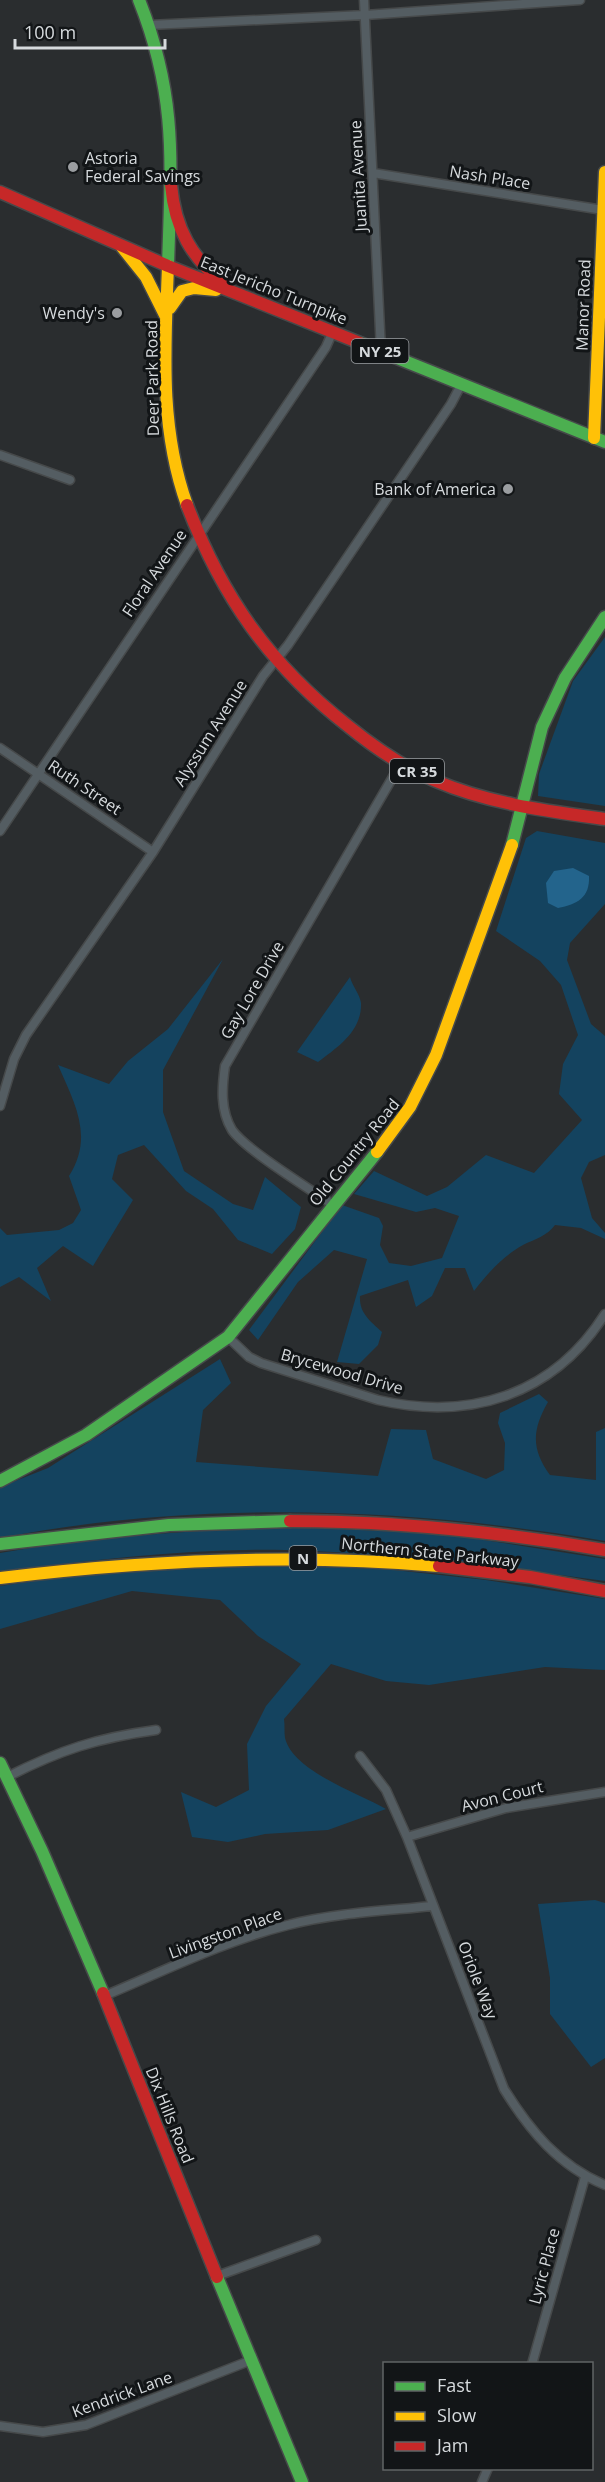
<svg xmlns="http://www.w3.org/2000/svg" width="605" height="2482" font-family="'Open Sans',sans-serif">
<rect width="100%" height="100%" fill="#2a2d2f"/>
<!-- green -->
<path fill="#14435f" d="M605,637V806L538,796L539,774L573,681Z
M537,831L605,843V904L570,943L567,960L591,1024L605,1036V1155L589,1162L581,1178L592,1218L605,1233V1239L581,1228L555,1225C547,1236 535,1239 523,1245C503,1256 488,1273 474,1291L465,1268H445L432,1296L416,1307L408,1280L360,1296C359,1313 370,1321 382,1332L378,1345L359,1364L337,1362L367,1259L334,1250L298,1282L258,1340L249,1330L342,1205L379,1218L383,1226L380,1245L389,1263L411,1266L442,1258L459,1216L435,1208L416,1212L354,1194L374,1171L427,1196L447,1187L486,1155L534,1173L582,1120L559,1094L563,1064L578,1035L561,985L540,961L496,931L526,838Z
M223,959L163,1070V1112L184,1171L233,1204L253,1210L265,1177L301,1207L295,1229L272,1254L238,1240L213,1209L186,1191L144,1145L118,1155L112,1179L133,1200L93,1266L63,1246L37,1268L51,1301L19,1277L0,1287V1228L7,1235L59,1230L73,1223L81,1210L69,1176C94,1137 75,1104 58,1065L109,1084L128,1061L168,1029Z
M350,977C352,986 360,994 361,1003C362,1031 338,1047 318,1062L297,1052Z
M220,1359L231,1383L203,1410L196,1462L378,1476L391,1429L426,1430L433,1459L486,1479L504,1470L505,1443L498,1423L500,1413L539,1394L548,1402C532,1430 531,1449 550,1475L596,1480V1432L605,1428V1541C408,1507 197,1500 0,1538V1487L48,1468Z
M280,1526L446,1534L605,1559V1581C498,1567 392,1553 285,1550C189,1548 95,1560 0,1572V1553C92,1536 187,1532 280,1526Z
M281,1566L385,1569L486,1580L605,1599V1670L545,1667L429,1685L386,1681L331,1664L284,1719C285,1725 284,1732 285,1738C293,1771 358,1793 386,1809L328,1830L265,1834L228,1842L192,1837L181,1792L216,1807L249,1790L247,1744L266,1706L301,1664L258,1636L220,1600L132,1591L0,1629V1586L83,1574L155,1567Z
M595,1900L605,1903V2058L591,2067L550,2014V1978L538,1904Z"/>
<!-- water -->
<path fill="#23648c" d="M573,868L589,876C590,898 577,904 558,908L548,903L546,883L554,871Z"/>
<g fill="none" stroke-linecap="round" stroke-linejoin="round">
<!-- street casing -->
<g stroke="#46494a" stroke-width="11">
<path id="street" d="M364,0L381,351
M149,25L365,15L580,0
M373,173L603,210
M0,455L70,480
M0,748L153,852
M0,831L326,347L333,331
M0,1106L14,1059L26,1035L153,852L263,676L288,645L451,404L461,385
M333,1205C310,1189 246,1150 232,1130C220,1110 222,1087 225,1066L401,763
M228,1337L249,1357L261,1363L378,1400C469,1421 553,1396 605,1314
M360,1756L386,1790L407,1837L504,2089C530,2131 559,2166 605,2185
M7,1777C60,1750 97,1738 156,1730
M407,1837L506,1808L605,1792
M104,1996C164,1971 224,1941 288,1925C335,1913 384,1911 433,1906
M217,2276L316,2240
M532,2364L585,2177
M0,2426L43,2432L86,2425L249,2361
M482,2482L488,2468"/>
</g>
<!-- fast casing -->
<g stroke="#46494a" stroke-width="15">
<path id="fast" d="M139,0C178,98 171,164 168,266
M360,343L605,442
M512,845L542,727L565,678L605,617
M0,1481L86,1435L228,1337L377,1152
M0,1544L169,1525L290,1521
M0,1763L42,1851L103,1993
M217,2277L302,2482"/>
</g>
<!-- slow casing -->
<g stroke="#46494a" stroke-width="15">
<path id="slow" d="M122,247L146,277L165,315
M168,266C165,348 159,427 187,505
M170,308L182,291L194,288L216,290
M594,438L605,172
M377,1152L410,1107L436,1055L512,845
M0,1578C147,1560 292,1553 439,1566"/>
</g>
<!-- jam casing -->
<g stroke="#46494a" stroke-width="15">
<path id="jam" d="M171,185C175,229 191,257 225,285
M0,192L168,266L360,343
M187,505C222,597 270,665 348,726C375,748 404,768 436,781C490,804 548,811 605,819
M290,1521C396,1521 500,1532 605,1550
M439,1566L530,1577L605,1591
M103,1993L217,2277"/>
</g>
<!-- street -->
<use href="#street" stroke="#545d62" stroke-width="8"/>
<!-- fast -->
<use href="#fast" stroke="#4caf50" stroke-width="12"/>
<!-- slow -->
<use href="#slow" stroke="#ffc107" stroke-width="12"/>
<!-- jam -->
<use href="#jam" stroke="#c62828" stroke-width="12"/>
</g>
<!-- markers -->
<g fill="#9a9da0" stroke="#121517" stroke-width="2">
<circle cx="73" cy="167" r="6"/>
<circle cx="117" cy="313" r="6"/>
<circle cx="508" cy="489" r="6"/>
</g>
<g text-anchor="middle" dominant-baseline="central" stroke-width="6" stroke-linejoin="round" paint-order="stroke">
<!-- shield labels -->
<g fill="#121517" stroke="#9b9fa2" stroke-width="1.5">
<rect x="351.5" y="339" width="57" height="24" rx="4.5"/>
<rect x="390" y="759" width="54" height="24" rx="4.5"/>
<rect x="289.5" y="1546" width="27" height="24" rx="4.5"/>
</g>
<g font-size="15" font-weight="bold" fill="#d6dadd">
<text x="380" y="351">NY 25</text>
<text x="417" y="771">CR 35</text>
<text x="303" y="1558">N</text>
</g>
<!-- poi labels -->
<g font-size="16" fill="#d6dadd" stroke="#121517" text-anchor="end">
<text x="85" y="158" text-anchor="start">Astoria<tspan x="85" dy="18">Federal Savings</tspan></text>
<text x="105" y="313">Wendy's</text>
<text x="496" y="489">Bank of America</text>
</g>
<!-- street labels -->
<g font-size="16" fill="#d6dadd" stroke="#121517">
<text transform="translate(358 176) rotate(-93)">Juanita Avenue</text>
<text transform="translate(490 177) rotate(9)">Nash Place</text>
<text transform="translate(274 290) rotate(22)">East Jericho Turnpike</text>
<text transform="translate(583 305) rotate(-88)">Manor Road</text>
<text transform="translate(152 378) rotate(-91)">Deer Park Road</text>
<text transform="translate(154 573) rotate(-56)">Floral Avenue</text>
<text transform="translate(210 733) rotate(-58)">Alyssum Avenue</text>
<text transform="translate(85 787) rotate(34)">Ruth Street</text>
<text transform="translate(252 990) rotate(-60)">Gay Lore Drive</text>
<text transform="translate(354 1152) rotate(-51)">Old Country Road</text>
<text transform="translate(342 1371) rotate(16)">Brycewood Drive</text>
<text transform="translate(430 1552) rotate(6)">Northern State Parkway</text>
<text transform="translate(502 1796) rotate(-14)">Avon Court</text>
<text transform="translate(225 1933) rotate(-20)">Livingston Place</text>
<text transform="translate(478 1980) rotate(69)">Oriole Way</text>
<text transform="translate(170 2115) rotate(68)">Dix Hills Road</text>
<text transform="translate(544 2266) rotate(-75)">Lyric Place</text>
<text transform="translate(122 2394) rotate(-20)">Kendrick Lane</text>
</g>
</g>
<!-- legend -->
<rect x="383" y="2362" width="210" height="108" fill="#121517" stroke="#606466" stroke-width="1.5"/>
<rect x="395" y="2382" width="30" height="9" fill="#4caf50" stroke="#606466" stroke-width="1.5"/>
<text x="437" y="2392" font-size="18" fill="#d6dadd">Fast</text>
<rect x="395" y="2412" width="30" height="9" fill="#ffc107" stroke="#606466" stroke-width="1.5"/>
<text x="437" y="2422" font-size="18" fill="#d6dadd">Slow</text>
<rect x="395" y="2442" width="30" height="9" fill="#c62828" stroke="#606466" stroke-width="1.5"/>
<text x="437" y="2452" font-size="18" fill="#d6dadd">Jam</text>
<!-- scale -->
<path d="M15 39v9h150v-9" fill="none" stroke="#d6dadd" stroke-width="3"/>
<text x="24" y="39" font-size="18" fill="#d6dadd" stroke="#121517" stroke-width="4.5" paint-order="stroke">100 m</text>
</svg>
